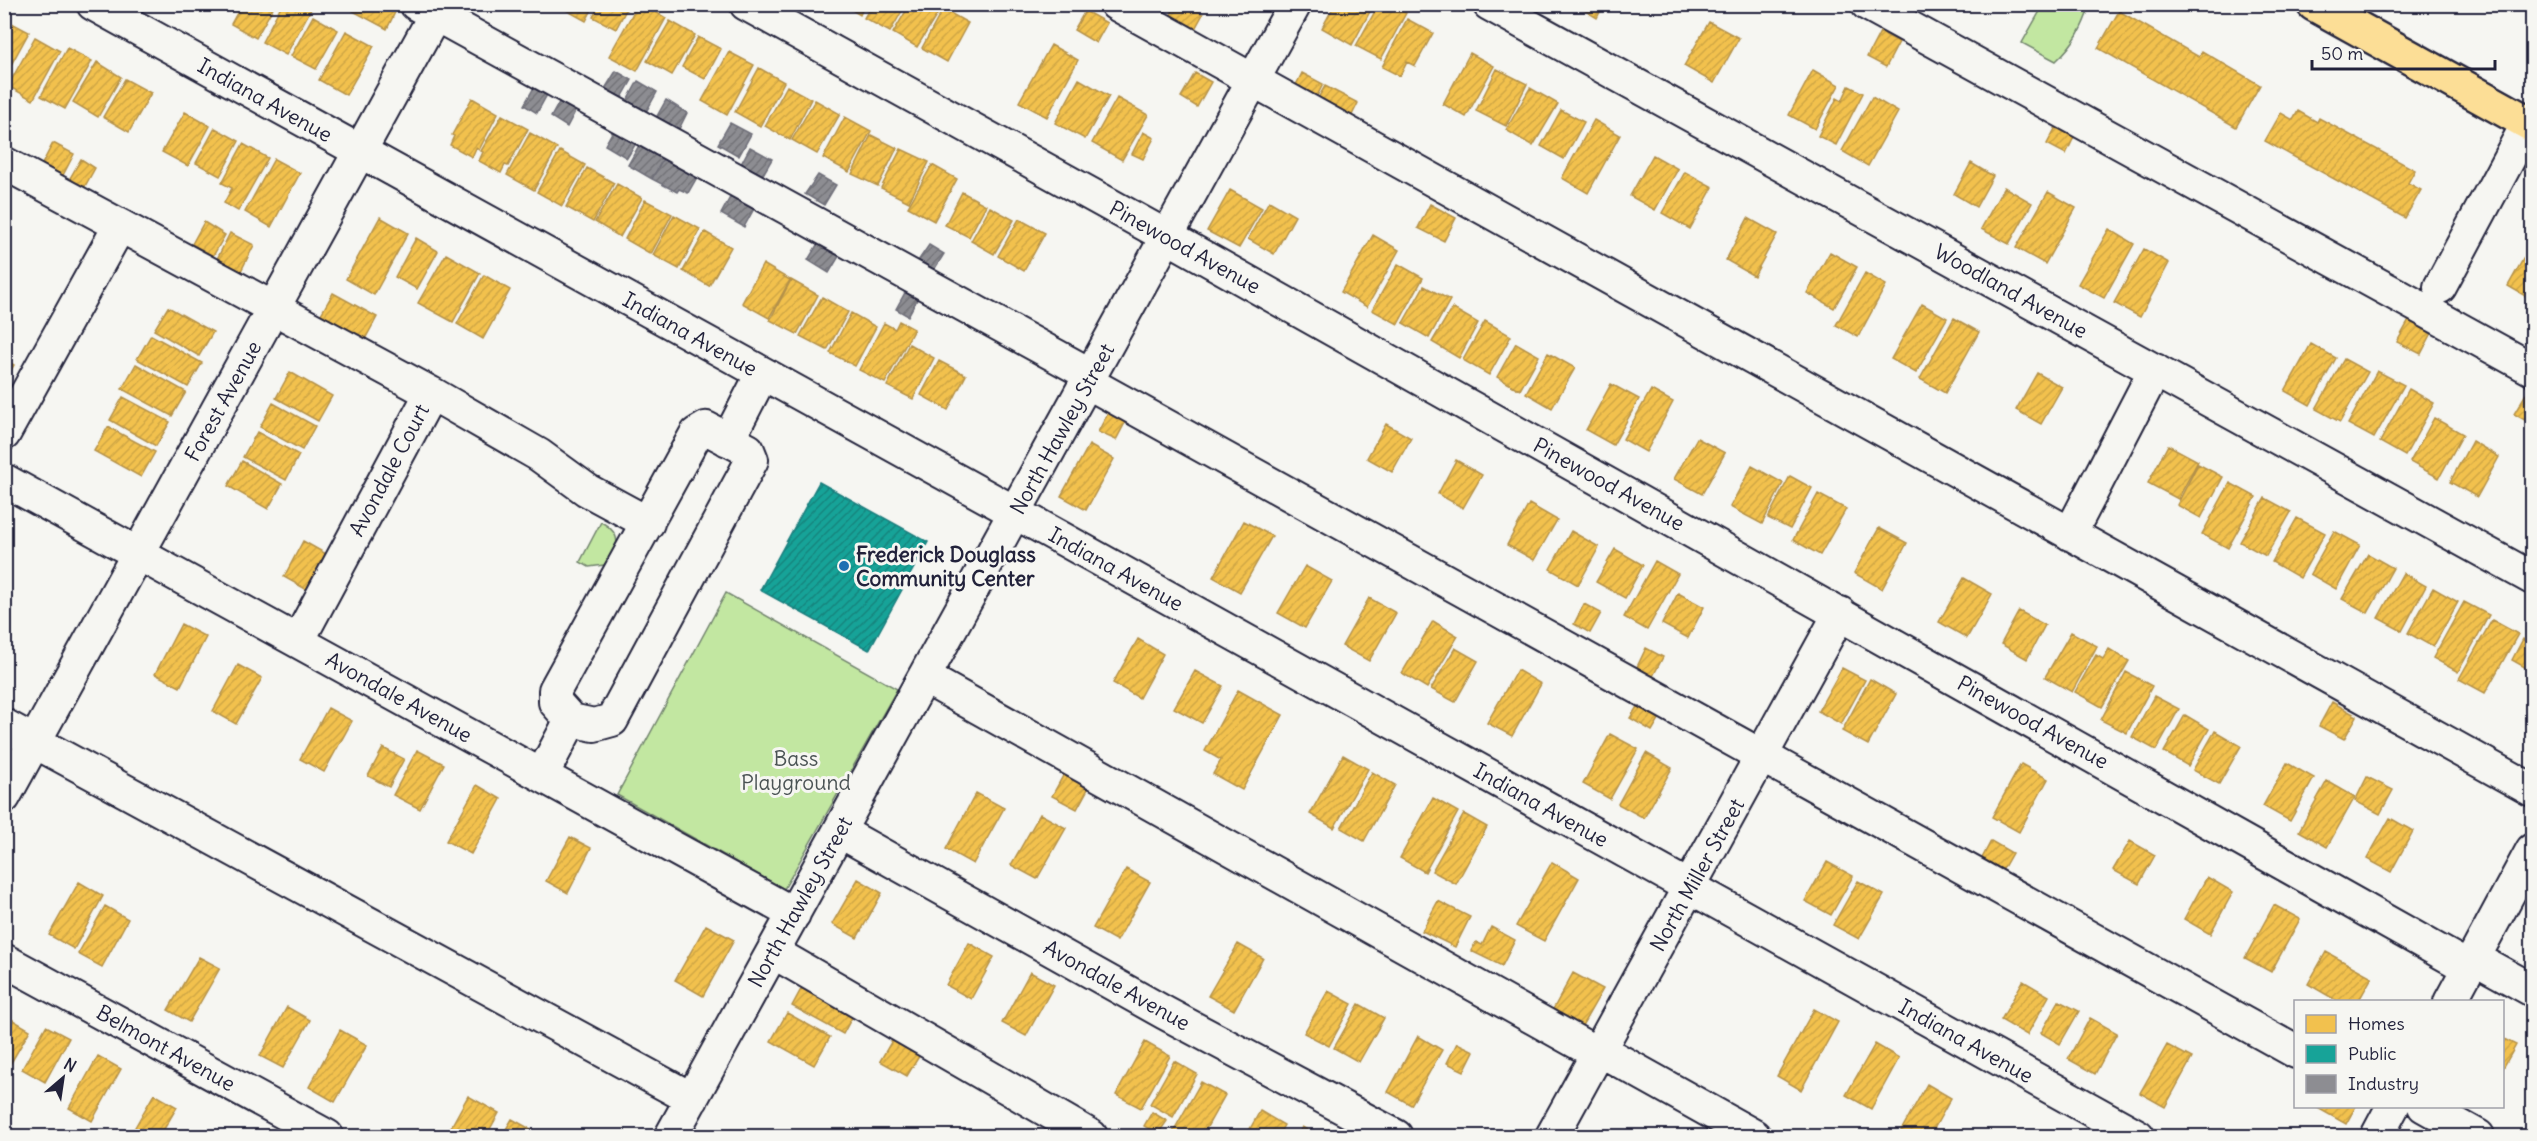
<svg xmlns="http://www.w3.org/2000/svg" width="2537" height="1141" font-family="Delius,sans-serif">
<defs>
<pattern id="homes-hatch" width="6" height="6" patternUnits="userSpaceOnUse" patternTransform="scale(1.5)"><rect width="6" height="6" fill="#f2c14e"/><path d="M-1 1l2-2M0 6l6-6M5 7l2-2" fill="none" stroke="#cfa645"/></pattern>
<pattern id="public-hatch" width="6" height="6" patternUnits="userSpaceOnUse" patternTransform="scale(1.5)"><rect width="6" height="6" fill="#17a398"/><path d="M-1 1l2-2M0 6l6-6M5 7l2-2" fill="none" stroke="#14847d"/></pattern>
<pattern id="industry-hatch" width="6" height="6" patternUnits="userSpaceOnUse" patternTransform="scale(1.5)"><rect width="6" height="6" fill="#8d8d92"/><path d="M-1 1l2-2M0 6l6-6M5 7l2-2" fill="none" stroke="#737378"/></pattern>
</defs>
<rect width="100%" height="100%" fill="#f6f6f2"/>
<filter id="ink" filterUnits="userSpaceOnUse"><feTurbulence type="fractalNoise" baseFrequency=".0167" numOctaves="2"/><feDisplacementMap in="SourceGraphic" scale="12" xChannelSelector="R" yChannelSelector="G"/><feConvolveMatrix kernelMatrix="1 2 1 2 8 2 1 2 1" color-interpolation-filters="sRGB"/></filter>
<g filter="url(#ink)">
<!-- park -->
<path fill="#c2e7a1" stroke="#72846e" stroke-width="1.5" d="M2044,4L2090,5C2083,28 2074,44 2056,61L2022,43Z
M601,522C623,534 620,549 604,565L589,567L580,562Z
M726,593L897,689L784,889L617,795Z"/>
<!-- homes -->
<path fill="url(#homes-hatch)" stroke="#b49148" stroke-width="1.5" d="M242,4H275L256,38L231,24Z
M282,4H302L311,9L286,55L262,42Z
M357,4H399L387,29L353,11Z
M566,4H595L586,21L564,9Z
M600,4H629L616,29L593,17Z
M638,4H642L666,18L637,71L609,56Z
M842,4H865L860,15Z
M872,4H906L890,32L864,18Z
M910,4H931L940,10L917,47L893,33Z
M1176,4H1184L1203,14L1191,36L1167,23Z
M1335,4L1373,6L1352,45L1322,28Z
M1379,4H1389L1406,13L1381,59L1356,46Z
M1574,4H1604L1597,18Z
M943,9L968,23L947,62L922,48Z
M1085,11L1107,23L1096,43L1074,30Z
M2119,11L2199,57L2202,51L2260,85L2236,127L2098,48Z
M313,16L338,30L316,69L291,56Z
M1407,19L1433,33L1415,66L1407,62L1400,76L1382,67Z
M6,20L29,32L5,76L4,23Z
M670,21L695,35L672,75L647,61Z
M1709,22L1739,38L1714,83L1684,66Z
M346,31L374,46L346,95L319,80Z
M1880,32L1899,42L1886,67L1867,57Z
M35,37L60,51L33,100L8,86Z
M698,37L721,49L705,79L682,67Z
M1051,45L1078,60L1047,117L1019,102Z
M67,48L92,61L65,109L41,96Z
M729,52L754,65L727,115L702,101Z
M1470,53L1494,66L1466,117L1443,104Z
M97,62L121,77L98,117L73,102Z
M759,68L784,82L760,126L735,112Z
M1497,69L1527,84L1506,126L1476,111Z
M1813,70L1839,85L1815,129L1789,115Z
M1195,73L1211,82L1197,107L1181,97Z
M1302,73L1323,84L1314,102L1293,91Z
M125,79L151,93L129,132L103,117Z
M1079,79L1109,96L1085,139L1055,123Z
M787,86L811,99L790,140L765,126Z
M1325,86L1358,103L1346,127L1312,109Z
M1849,86L1863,93L1836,145L1818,136L1837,98L1842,101Z
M1530,88L1558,104L1533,146L1506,130Z
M1872,97L1898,112L1868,166L1842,151Z
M472,98L498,113L479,150L476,148L472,157L450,145L454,136L452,135Z
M1117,98L1148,115L1122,160L1092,143Z
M815,100L840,114L817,154L792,140Z
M1561,110L1584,122L1564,159L1541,146Z
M2298,111L2317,122L2319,118L2415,170L2408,183L2421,190L2405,218L2265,141L2281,113L2293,120Z
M185,112L210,126L188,166L162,152Z
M502,115L528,129L508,166L505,165L501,173L479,161L483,152L481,151Z
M845,117L871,131L849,172L823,158Z
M1594,120L1620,135L1588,193L1562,178Z
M2057,125L2075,135L2066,154L2047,144Z
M215,128L239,141L220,176L196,163Z
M1143,132L1154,138L1143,159L1132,154Z
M530,133L557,148L534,190L507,175Z
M871,135L897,148L878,186L852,174Z
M53,143L74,154L61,179L40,168Z
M243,144L268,158L238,211L224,203L232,188L222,183Z
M901,149L929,162L909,202L881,188Z
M560,151L585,165L562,206L537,192Z
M1653,155L1678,169L1655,210L1630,196Z
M81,159L95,168L84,188L69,180Z
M274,159L300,173L271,227L245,212Z
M1971,163L1993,176L1976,207L1954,194Z
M932,165L957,179L934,221L908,207Z
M587,168L614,183L593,222L566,207Z
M1685,172L1713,187L1690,229L1662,213Z
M617,184L642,198L620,237L595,222Z
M2004,187L2032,203L2009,244L1981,229Z
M1230,190L1262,208L1239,248L1207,231Z
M962,192L986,205L969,237L945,225Z
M2048,192L2076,208L2045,264L2016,248Z
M645,200L672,214L651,254L625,239Z
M1269,201L1295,216L1274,254L1248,239Z
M1430,204L1456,218L1444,241L1418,228Z
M990,207L1014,220L994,254L971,241Z
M674,215L700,229L679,269L653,255Z
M380,217L408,233L374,295L346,279Z
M1748,218L1777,234L1754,276L1726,260Z
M1019,219L1045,233L1024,271L998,256Z
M204,222L225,235L213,256L192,244Z
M2109,229L2134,244L2104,298L2078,284Z
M705,232L731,247L709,286L683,271Z
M230,233L254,245L238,277L214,265Z
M1373,235L1399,250L1367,307L1341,292Z
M416,238L438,251L417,289L395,277Z
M2144,249L2169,263L2140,317L2114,303Z
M1830,252L1857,267L1834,308L1807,293Z
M446,254L480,273L453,322L418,303Z
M2526,254L2532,257V300L2508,286Z
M763,264L790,280L769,318L742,303Z
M1398,264L1423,278L1398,324L1372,310Z
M1865,273L1886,285L1858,337L1836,325Z
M484,275L510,290L483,339L457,324Z
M791,280L818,295L797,334L770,320Z
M1424,286L1450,300L1429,338L1403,323Z
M333,293L377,317L364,341L320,316Z
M822,297L848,312L827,350L800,336Z
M1922,304L1947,318L1916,373L1891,359Z
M168,307L213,332L199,356L154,330Z
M1452,308L1478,323L1459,358L1432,342Z
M851,313L876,327L855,366L830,353Z
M2411,317L2434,329L2421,354L2397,342Z
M1954,318L1979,332L1945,393L1920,379Z
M899,321L914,329L885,383L859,370L884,323L895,329Z
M1485,321L1511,336L1489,375L1463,360Z
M151,335L202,363L188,387L137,359Z
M1516,343L1539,356L1520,390L1497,377Z
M909,344L934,358L913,399L887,386Z
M2311,344L2336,358L2310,405L2285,391Z
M1548,353L1575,368L1552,408L1526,393Z
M4,359L14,365L4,382Z
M2344,359L2368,372L2340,422L2316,409Z
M939,361L966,375L948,410L921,395Z
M136,364L186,392L172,416L122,389Z
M2377,371L2404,385L2374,438L2348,424Z
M290,372L332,396L318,421L276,398Z
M2037,373L2062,387L2041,424L2016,410Z
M1611,384L1639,399L1613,445L1586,430Z
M2409,389L2434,403L2405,456L2380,442Z
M1651,390L1673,402L1646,452L1623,439Z
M2527,392L2532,395V419L2530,423L2514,414Z
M123,397L170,422L156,446L110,420Z
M273,403L315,426L302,450L260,427Z
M1110,409L1128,417L1116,440L1098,432Z
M2434,418L2463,434L2439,478L2410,462Z
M1386,424L1411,438L1392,472L1367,458Z
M108,427L155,452L141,477L94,451Z
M257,432L299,455L286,480L243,457Z
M1697,438L1725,453L1702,494L1674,479Z
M2472,441L2499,457L2477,497L2450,482Z
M1089,445L1114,459L1086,510L1061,496Z
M2168,445L2198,461L2178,499L2148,483Z
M1456,460L1482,475L1463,508L1438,494Z
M242,461L282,484L268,509L228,486Z
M2198,464L2223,477L2201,518L2177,505Z
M1752,466L1783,483L1762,524L1730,507Z
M1790,476L1812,488L1790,529L1768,518Z
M2230,483L2256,497L2228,548L2202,534Z
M1818,494L1846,509L1820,555L1793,540Z
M2265,498L2291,512L2266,556L2240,542Z
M1529,504L1557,520L1534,560L1507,545Z
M2297,518L2325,533L2300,578L2272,562Z
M1244,521L1272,536L1240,592L1213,577Z
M1879,528L1907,543L1882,589L1854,573Z
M1571,531L1599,547L1578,585L1550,569Z
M2334,531L2360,545L2336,589L2310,574Z
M303,541L328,555L309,591L284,577Z
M1615,549L1643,565L1625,598L1596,582Z
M2368,554L2393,568L2368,613L2342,599Z
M1655,561L1678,574L1647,630L1624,617Z
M1305,566L1332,581L1305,628L1278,613Z
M2403,573L2426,586L2402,631L2378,618Z
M1964,578L1992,594L1967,638L1939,622Z
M2433,588L2458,602L2433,647L2408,633Z
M1678,593L1704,607L1688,638L1662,624Z
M1369,598L1396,613L1369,661L1342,646Z
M2464,602L2489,615L2458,672L2433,658Z
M1584,604L1601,613L1590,633L1574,624Z
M2019,611L2045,625L2027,659L2001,644Z
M2492,620L2518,634L2485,693L2459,679Z
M1433,621L1458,636L1427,688L1402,673Z
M181,624L206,637L180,687L155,674Z
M2071,632L2097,646L2072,692L2045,677Z
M1138,639L1163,654L1139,698L1113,683Z
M2523,639L2532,644V660L2528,669L2512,660Z
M1455,648L1478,661L1455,702L1431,689Z
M1646,648L1663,657L1652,678L1636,669Z
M2109,649L2129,661L2102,707L2075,692L2096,655L2103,659Z
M238,665L262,678L236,724L213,711Z
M1842,668L1865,680L1841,724L1818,711Z
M1517,670L1541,684L1512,736L1487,723Z
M1195,671L1223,686L1202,723L1174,708Z
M2126,672L2152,686L2127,733L2101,720Z
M1870,679L1896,694L1868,745L1842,731Z
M1238,690L1283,715L1242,790L1213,774L1221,760L1205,751Z
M2154,696L2179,709L2156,750L2132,737Z
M1643,697L1665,709L1652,731L1630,718Z
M2332,702L2357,716L2344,739L2319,726Z
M328,708L352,721L324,772L300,759Z
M2185,715L2209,729L2188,766L2164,752Z
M2215,731L2241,746L2219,784L2193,770Z
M1610,734L1638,749L1610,799L1583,784Z
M383,748L404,759L389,787L368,776Z
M417,750L444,764L420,809L393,795Z
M1646,753L1672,768L1644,818L1618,804Z
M1343,755L1368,769L1334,828L1310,814Z
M2287,763L2314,778L2290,821L2263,806Z
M2021,764L2048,779L2019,832L1992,817Z
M1372,772L1395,785L1364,841L1341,828Z
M1064,774L1089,787L1077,809L1052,796Z
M2367,777L2393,790L2380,814L2355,801Z
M2327,781L2355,797L2327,847L2299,831Z
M477,785L501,799L471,854L446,841Z
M976,793L1004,808L973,864L946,849Z
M1433,798L1458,812L1425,872L1400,858Z
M1040,814L1066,828L1037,879L1011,865Z
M1464,814L1487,827L1456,884L1432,871Z
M2390,818L2413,831L2391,872L2367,859Z
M570,837L591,848L568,893L546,881Z
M1991,841L2012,853L1999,876L1979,864Z
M2130,841L2155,855L2139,884L2113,870Z
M1552,862L1579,878L1544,941L1516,926Z
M1827,862L1853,876L1831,915L1805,901Z
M1126,869L1150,882L1117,941L1093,928Z
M2207,877L2233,892L2210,934L2184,919Z
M858,879L882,893L857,938L832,924Z
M1858,881L1884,895L1859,939L1833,925Z
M79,882L103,896L74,949L49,935Z
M1438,901L1470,917L1455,947L1422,931Z
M2274,905L2300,919L2271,972L2245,958Z
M105,906L128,919L102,967L78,954Z
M706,925L734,940L703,996L675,980Z
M1491,927L1515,940L1502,966L1471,951L1476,942L1482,945Z
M969,943L994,957L971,999L946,985Z
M1238,944L1263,958L1234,1010L1208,996Z
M2326,952L2372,977L2358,1002H2339L2308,984Z
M199,957L220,968L189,1022L168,1010Z
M1030,972L1054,985L1026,1036L1002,1023Z
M1573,973L1603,989L1579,1031L1550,1015Z
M806,980L857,1008L843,1034L792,1006Z
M2023,981L2049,996L2027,1035L2001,1020Z
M1328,991L1352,1004L1329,1046L1304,1033Z
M2059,1001L2079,1011L2060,1044L2041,1033Z
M1359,1004L1384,1018L1359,1062L1334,1048Z
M287,1007L310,1020L283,1068L260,1056Z
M1814,1009L1838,1022L1801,1090L1777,1076Z
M787,1013L830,1037L814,1065L771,1041Z
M6,1016L30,1030L4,1075V1019Z
M2090,1018L2117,1033L2095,1074L2068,1059Z
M46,1026L69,1038L45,1082L22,1069Z
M340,1030L367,1045L335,1102L309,1087Z
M1418,1036L1442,1050L1411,1105L1388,1092Z
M894,1037L921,1053L907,1076L880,1061Z
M2502,1038L2516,1045L2502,1070Z
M1145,1042L1170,1056L1141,1108L1116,1095Z
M1457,1043L1474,1051L1464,1071L1447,1063Z
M1875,1044L1899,1058L1871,1109L1846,1095Z
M2167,1045L2192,1058L2165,1107L2140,1093Z
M98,1056L121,1069L92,1121L69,1108Z
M1174,1061L1197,1074L1173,1117L1150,1104Z
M1201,1082L1225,1095L1202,1136H1182L1173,1132Z
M1927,1084L1951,1098L1930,1136H1898Z
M154,1094L177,1107L160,1136H130Z
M468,1096L499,1113L486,1136H446Z
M2314,1106H2356L2346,1124Z
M1260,1111L1284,1125L1278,1136H1246Z
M1152,1112L1167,1121L1158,1134L1144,1126Z
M512,1119L543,1136H502Z
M1302,1127L1318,1136H1297Z"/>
<!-- public -->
<path fill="url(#public-hatch)" stroke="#1a7c7c" stroke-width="1.5" d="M819,482L928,542L869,650L760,590Z"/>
<!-- industry -->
<path fill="url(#industry-hatch)" stroke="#6d6d78" stroke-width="1.5" d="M616,71L632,80L620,101L603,92Z
M638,81L657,92L646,112L627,101Z
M536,84L549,91L537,113L524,105Z
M563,95L579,104L567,127L551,117Z
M666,100L687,113L678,131L656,118Z
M730,123L751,134L739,156L718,144Z
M615,127L638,140L627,158L605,145Z
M642,140L666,153L652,179L628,165Z
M750,147L772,159L761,178L740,166Z
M666,153L700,172L688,193L679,189L677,192L652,179Z
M818,175L836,185L824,205L805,194Z
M733,192L756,205L744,227L721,214Z
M820,240L841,253L829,273L808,260Z
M929,245L944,254L932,273L916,264Z
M907,289L919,296L908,316L896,309Z"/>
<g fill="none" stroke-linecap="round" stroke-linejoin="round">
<!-- minor casing -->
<g stroke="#22223b" stroke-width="36">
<path id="minor" d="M93,4L1016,513L2138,1136
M416,4L1091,375
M746,4L1168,237L2469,968
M1116,4L2532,790
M1489,4L2532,578
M1867,4L2532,369
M4,163L431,393L298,641
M2440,287L2528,123
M1087,382L2296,1052
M431,393L539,455L587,490L648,523
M4,434L119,227
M728,440L762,374
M4,480L794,914
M2070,534L2155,370
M924,677L1598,1054
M4,725L692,1099
M542,775L571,720L594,725L612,720L752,460L748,450L706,428L696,434L555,690V702L571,720
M4,797L441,4
M839,831L1165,1013L1396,1136
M773,952L1091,1136
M2474,958L2532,990
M4,960L327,1136
M2450,1002L2532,850
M1600,1050L1754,1136
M2424,1106L2478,1136
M671,1136L1295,4
M1552,1136L1840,613
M2377,1136L2393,1106"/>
</g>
<!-- major casing -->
<g stroke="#22223b" stroke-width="38">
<path id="major" d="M2314,4L2532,125"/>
</g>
<!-- minor -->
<use href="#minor" stroke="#f6f6f2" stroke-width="32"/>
<!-- major -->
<use href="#major" stroke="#fcde96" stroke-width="33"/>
</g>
</g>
<!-- markers -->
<circle fill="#1f6fb2" stroke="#f6f6f2" stroke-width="2" cx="844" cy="566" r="6"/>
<g text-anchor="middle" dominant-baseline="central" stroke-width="6" stroke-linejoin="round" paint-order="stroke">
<!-- street labels -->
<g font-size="21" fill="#22223b" stroke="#f6f6f2">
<text transform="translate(265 100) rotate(29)">Indiana Avenue</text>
<text transform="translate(1185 247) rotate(29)">Pinewood Avenue</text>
<text transform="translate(2011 291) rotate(29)">Woodland Avenue</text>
<text transform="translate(690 334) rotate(29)">Indiana Avenue</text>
<text transform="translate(223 401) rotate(-61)">Forest Avenue</text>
<text transform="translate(1062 429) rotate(-61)">North Hawley Street</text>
<text transform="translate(389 470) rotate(-62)">Avondale Court</text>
<text transform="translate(1609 484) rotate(29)">Pinewood Avenue</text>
<text transform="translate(1116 569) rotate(29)">Indiana Avenue</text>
<text transform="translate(399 697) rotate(29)">Avondale Avenue</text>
<text transform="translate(2033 722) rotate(29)">Pinewood Avenue</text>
<text transform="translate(1541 805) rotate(29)">Indiana Avenue</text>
<text transform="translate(1697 875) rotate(-61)">North Miller Street</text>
<text transform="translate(800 902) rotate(-61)">North Hawley Street</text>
<text transform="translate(1117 985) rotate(29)">Avondale Avenue</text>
<text transform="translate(1966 1041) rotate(29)">Indiana Avenue</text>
<text transform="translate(166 1048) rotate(29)">Belmont Avenue</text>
</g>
<!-- poi labels -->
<g font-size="21" font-weight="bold" fill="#22223b" stroke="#f6f6f2" text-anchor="start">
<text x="856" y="554">Frederick Douglass<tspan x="856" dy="24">Community Center</tspan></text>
</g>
<!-- park labels -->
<g font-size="21" fill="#4a5354" stroke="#f6f6f2">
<text x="796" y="758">Bass<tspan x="796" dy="24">Playground</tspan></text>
</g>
</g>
<!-- margin -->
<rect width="2537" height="1141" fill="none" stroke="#f6f6f2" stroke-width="24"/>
<rect x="12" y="12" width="2513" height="1117" fill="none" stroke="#22223b" stroke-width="2" filter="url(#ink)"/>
<!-- legend -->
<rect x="2294" y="1000" width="210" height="108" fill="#f6f6f2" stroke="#a1a1a9" stroke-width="1.5"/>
<rect x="2306" y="1015" width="30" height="18" fill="#f2c14e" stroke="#a1a1a9" stroke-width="1.5"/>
<text x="2348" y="1030" font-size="18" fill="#22223b">Homes</text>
<rect x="2306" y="1045" width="30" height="18" fill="#17a398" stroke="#a1a1a9" stroke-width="1.5"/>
<text x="2348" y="1060" font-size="18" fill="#22223b">Public</text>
<rect x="2306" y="1075" width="30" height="18" fill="#8d8d92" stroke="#a1a1a9" stroke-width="1.5"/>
<text x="2348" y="1090" font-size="18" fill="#22223b">Industry</text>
<!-- north arrow -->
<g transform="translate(63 1078) rotate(29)" stroke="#f6f6f2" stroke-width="4.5" paint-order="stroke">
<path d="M0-4.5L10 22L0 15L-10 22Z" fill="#22223b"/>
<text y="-9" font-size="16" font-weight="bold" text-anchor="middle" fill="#22223b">N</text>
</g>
<!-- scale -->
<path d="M2312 60v9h183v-9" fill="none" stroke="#22223b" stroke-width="3"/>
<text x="2321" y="60" font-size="18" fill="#22223b" stroke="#f6f6f2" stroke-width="4.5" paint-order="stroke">50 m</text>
</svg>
